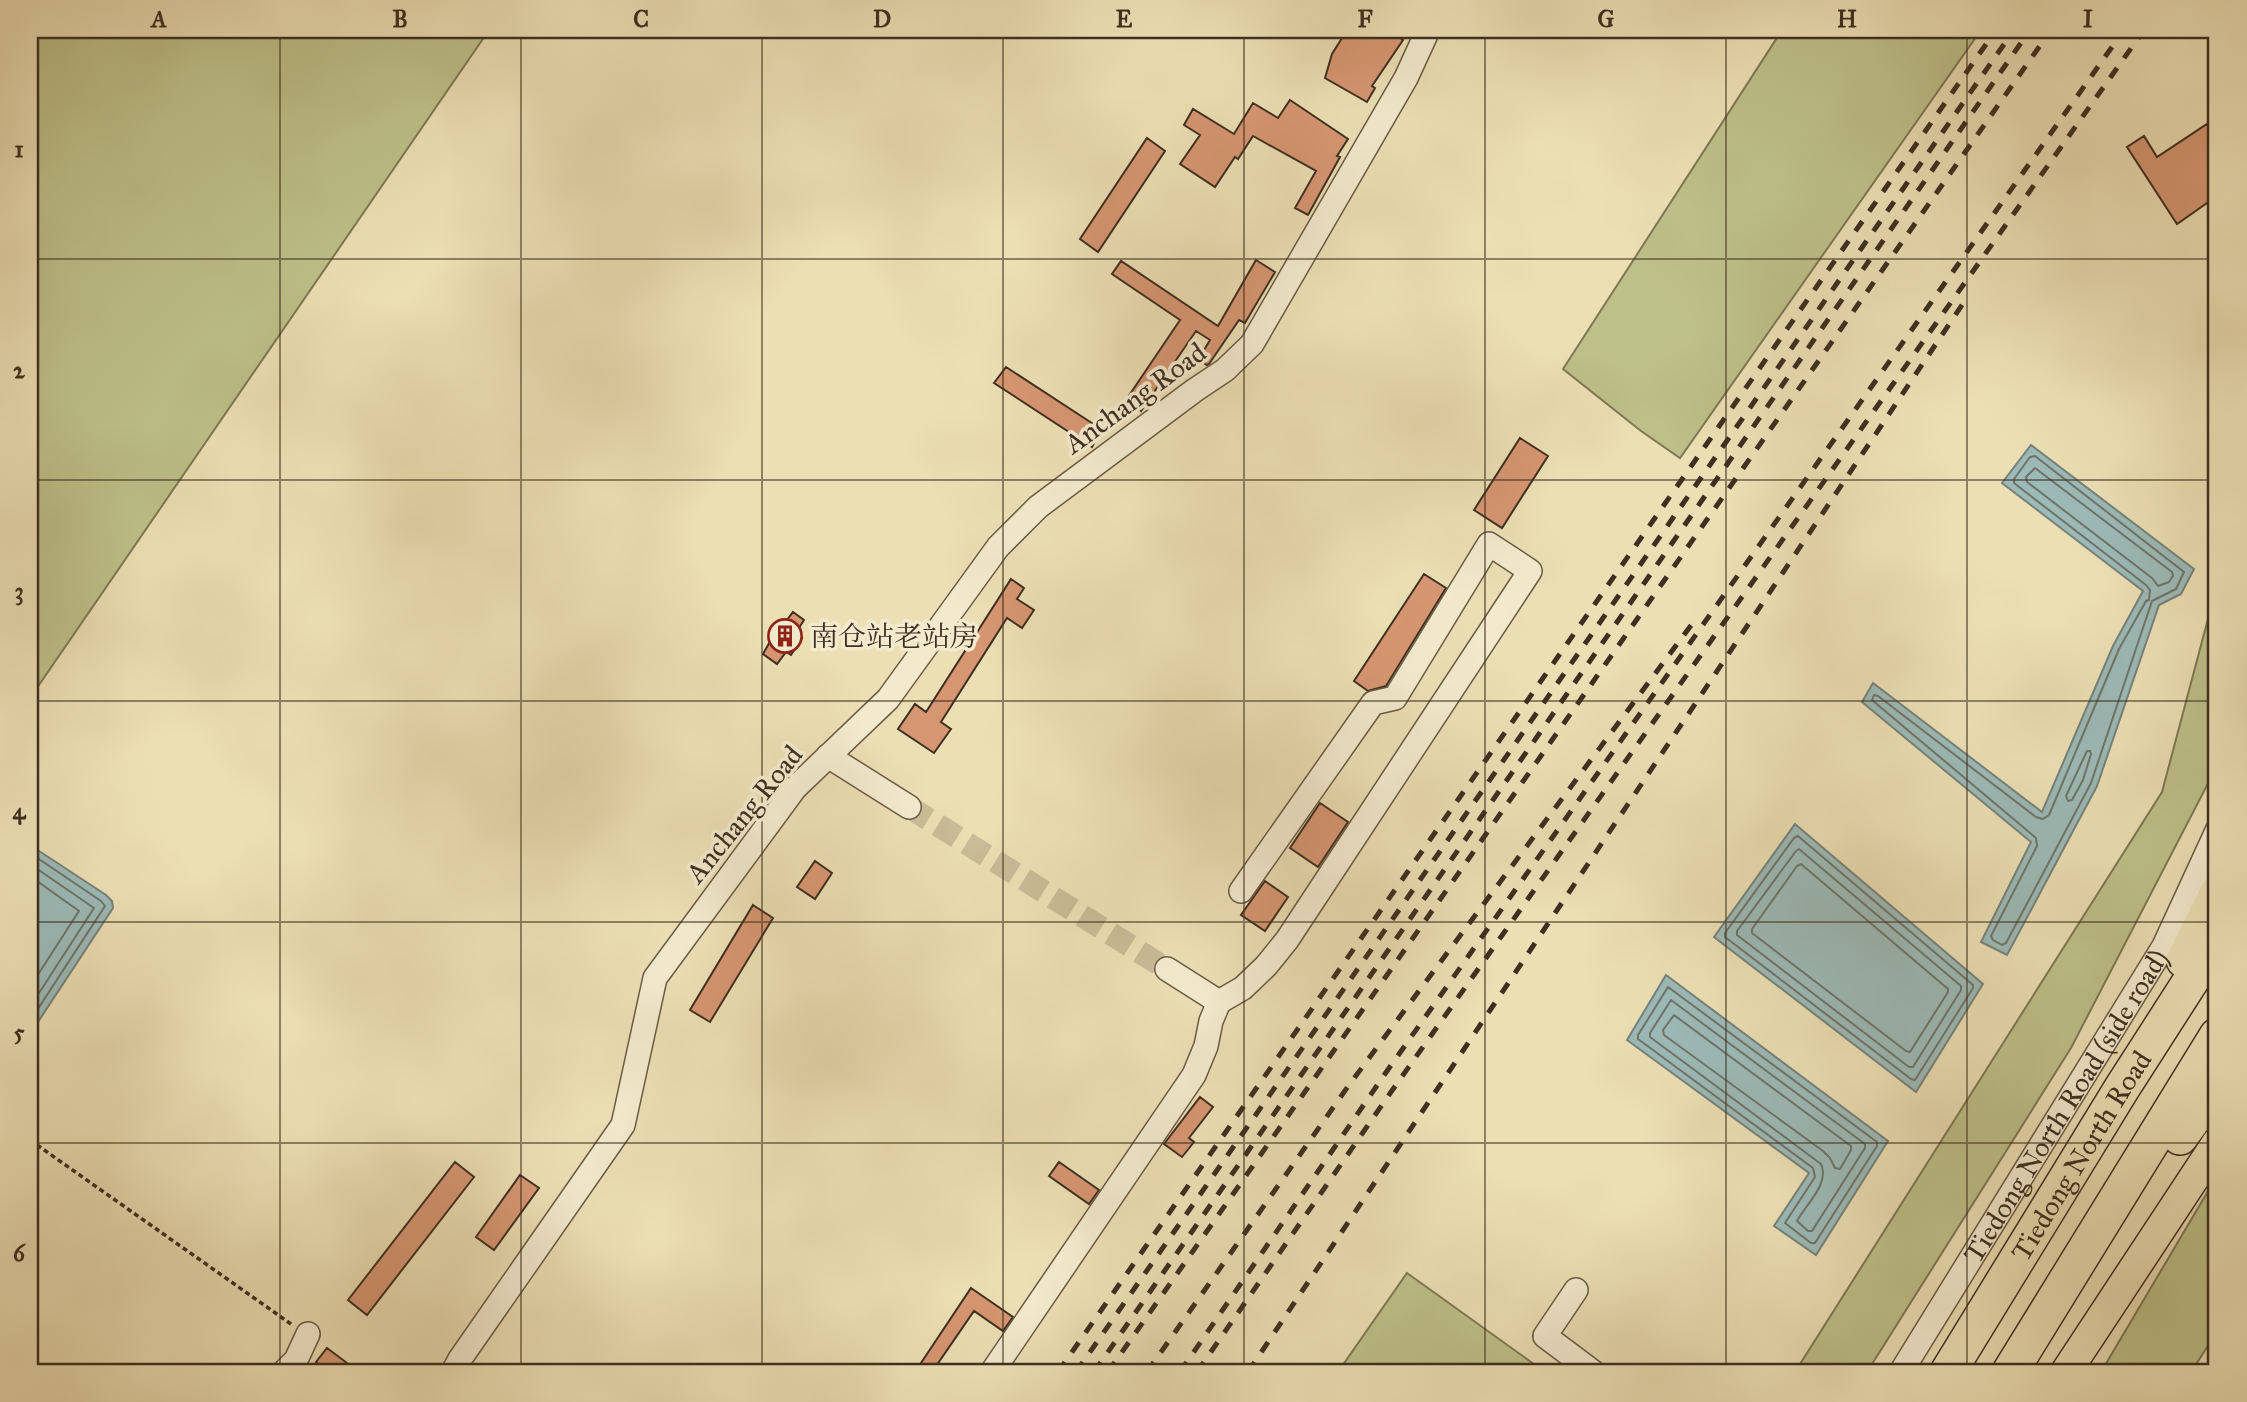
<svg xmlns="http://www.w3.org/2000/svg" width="2247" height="1402" font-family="'IM FELL Great Primer','Noto Serif SC',serif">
<rect width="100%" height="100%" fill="#ecdfb4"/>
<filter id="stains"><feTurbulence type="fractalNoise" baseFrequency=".00286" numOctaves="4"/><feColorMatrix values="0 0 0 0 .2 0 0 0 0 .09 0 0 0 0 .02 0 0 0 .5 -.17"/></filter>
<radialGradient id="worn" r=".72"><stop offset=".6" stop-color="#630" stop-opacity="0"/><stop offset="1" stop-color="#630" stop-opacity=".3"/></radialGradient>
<!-- green -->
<path fill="#bec089" stroke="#7e7855" stroke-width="2" d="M30,30H489L30,698Z
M1782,30H1981L1680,458L1641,431L1563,369Z
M2217,585V766L2071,1048L1867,1372H1795L2162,792Z
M2217,1176V1332L2191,1372H2101Z
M1407,1273L1545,1372H1338Z"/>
<!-- water -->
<path fill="#9cbab7" stroke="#76827b" stroke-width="2" d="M2031,445L2194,569L2181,594L2159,605L2097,786L2007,955L1981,942L2031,842L1862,702L1873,683L2042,812L2113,646L2143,591L2002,483Z
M1795,824L1983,984L1916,1092L1714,937Z
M30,845L106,895L112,901L113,908L34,1028H30Z
M1666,975L1888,1141L1816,1255L1774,1226L1809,1173L1627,1040Z"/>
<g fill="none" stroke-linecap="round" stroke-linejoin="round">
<!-- shore -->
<path stroke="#6d746c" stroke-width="2" d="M2035,456L2184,572L2176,589L2152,601L2091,783L2006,943L2002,945L1993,940L1991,936L2037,846L2036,838L1872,700L1874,695L1878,696L2036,817L2043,819L2049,815L2119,649L2146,601L2149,600L2150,590L2146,585L2014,483V479L2030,457Z
M2035,468L2172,572L2173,576L2169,582L2158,586L2152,578L2027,482L2026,477Z
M2087,751H2090L2091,754L2083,780L2072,800L2068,801L2066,796Z
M1798,836L1973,985V988L1915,1080L1911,1079L1725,937V933L1794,838Z
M1799,849L1961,986V990L1913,1067H1909L1737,935V931L1796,851Z
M30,853L101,901L105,906L30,1021
M30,864L94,908L30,1007
M1801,864L1948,989V992L1910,1052L1906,1051L1752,933V929L1797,866Z
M30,876L79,911L30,987
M1668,987L1877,1142V1146L1815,1243H1811L1785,1223L1815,1177L1813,1168L1638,1039V1035Z
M1671,1000L1865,1144V1148L1812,1231H1808L1797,1221C1806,1204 1830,1184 1821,1164L1650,1037V1033Z
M1674,1015L1851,1146V1150L1840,1169L1835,1168L1830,1158L1823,1151L1664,1035L1663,1030Z"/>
</g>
<!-- building -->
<path fill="#d69671" stroke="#3e2f21" stroke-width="2" d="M1347,30H1387L1403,40L1372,86L1375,88L1367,102L1325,78L1332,54Z
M1290,100L1348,139L1337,156L1340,157L1308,215L1295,208L1316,171L1253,136L1238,159L1235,157L1215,187L1180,164L1200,135L1184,125L1193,109L1234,134L1253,103L1278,118Z
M2207,124L2217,139V196L2177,224L2127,147L2144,136L2157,157Z
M1147,138L1165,151L1098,252L1080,239Z
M1256,260L1275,272L1245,323L1239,320L1209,364L1207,365L1198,360L1210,340L1196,331L1141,411L1126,400L1180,320L1112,274L1121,261L1218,326Z
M1006,367L1101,429L1092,447L994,383Z
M1520,438L1548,456L1502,528L1474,510Z
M1424,574L1446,588L1386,686L1368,691L1354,681Z
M1011,579L1024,588L1017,599L1034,610L1022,628L1007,618L941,722L951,729L934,753L898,729L915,704L926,712Z
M793,612L804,620L795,634L802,638L791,655L786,652L777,664L763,654L781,622L784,624Z
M1320,803L1348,822L1318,867L1290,848Z
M815,861L832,873L815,899L797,887Z
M1265,881L1288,897L1265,931L1241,915Z
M753,905L773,918L710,1022L690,1010Z
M1200,1097L1213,1107L1189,1138L1194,1142L1182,1157L1164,1144Z
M455,1162L474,1177L367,1315L348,1300Z
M1059,1162L1099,1190L1089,1204L1049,1176Z
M520,1175L539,1188L494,1250L476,1237Z
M971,1288L1013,1317L1003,1331L974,1311L932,1372H915Z
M327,1348L359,1372H329L316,1362Z"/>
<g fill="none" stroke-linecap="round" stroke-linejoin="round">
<!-- minor-tunnel -->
<path stroke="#c9bc97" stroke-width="23" stroke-dasharray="23 11" stroke-linecap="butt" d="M909,807L1167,969"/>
<!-- minor casing -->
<g stroke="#6a5b46" stroke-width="26">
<g id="minor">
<path d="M828,756L909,807"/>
<path d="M1167,969L1219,1002"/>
<path d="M1576,1290L1545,1336L1593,1372"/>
<path d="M284,1372L296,1360L308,1334"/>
<path d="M453,1372L460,1359L623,1125L655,978L795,788L888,699L998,547L1038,507L1195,390L1225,370L1252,344L1406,78L1428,30"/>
<path d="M992,1372L1194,1075L1206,1046L1211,1021L1219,1002L1243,988L1266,966L1287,940L1530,571L1489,544L1395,698L1373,703L1241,891"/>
<path id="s1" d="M1901,1372L2164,946L2217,831"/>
</g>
</g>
<!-- major casing -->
<g stroke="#3e2f21" stroke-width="33">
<path id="major" d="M2066,1372L2217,1143"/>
</g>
<!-- highway casing -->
<g stroke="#3e2f21" stroke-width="38">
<g id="highway">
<path d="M2184,960L2217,894"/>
<path d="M2180,1137L2217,1086"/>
<path id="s2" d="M1948,1372L2122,1088L2217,940"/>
<path d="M2010,1372L2217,1036"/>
</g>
</g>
<!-- path -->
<path stroke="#3e2f21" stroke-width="3.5" stroke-dasharray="5 3.5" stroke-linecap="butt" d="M30,1140L291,1324"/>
<!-- minor -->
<use href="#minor" stroke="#f3eace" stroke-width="23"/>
<!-- major -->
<use href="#major" stroke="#ecdfb4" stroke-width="30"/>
<!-- highway -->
<use href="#highway" stroke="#ecdfb4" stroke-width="35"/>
<!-- rail -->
<path stroke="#3e2f21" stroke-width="5" stroke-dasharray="12 12" stroke-linecap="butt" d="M1058,1372L1996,30
M1076,1372L2014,30
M1094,1372L2030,30
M1108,1372L2051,30
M1147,1372L1349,1085L1695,620
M1180,1372L1387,1071L2124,30
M1197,1372L1391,1092L2144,30
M1248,1372L1968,296"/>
</g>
<!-- grid -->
<path fill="none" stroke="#3e2f21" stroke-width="2" stroke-opacity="0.55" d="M280,30V1372M521,30V1372M762,30V1372M1003,30V1372M1244,30V1372M1485,30V1372M1726,30V1372M1967,30V1372M30,259H2217M30,480H2217M30,701H2217M30,922H2217M30,1143H2217"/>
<!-- icons -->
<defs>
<g id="building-ring" transform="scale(1.75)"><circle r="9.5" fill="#f3eace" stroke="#8f2418" stroke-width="1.5"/><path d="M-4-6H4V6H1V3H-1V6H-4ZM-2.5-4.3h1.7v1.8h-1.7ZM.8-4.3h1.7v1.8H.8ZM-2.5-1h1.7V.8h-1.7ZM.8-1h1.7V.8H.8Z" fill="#8f2418"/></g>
</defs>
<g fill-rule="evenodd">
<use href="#building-ring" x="785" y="636"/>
</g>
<g text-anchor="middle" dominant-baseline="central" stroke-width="7" stroke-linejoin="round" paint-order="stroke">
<!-- street labels -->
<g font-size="28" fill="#3e2f21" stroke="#f3eace">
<text transform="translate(1135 398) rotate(-36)">Anchang Road</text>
<text transform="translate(744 814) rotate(-51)">Anchang Road</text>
<text stroke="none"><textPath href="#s1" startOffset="313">Tiedong North Road (side road)</textPath></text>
<text stroke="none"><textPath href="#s2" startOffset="254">Tiedong North Road</textPath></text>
</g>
<!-- poi labels -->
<g font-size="28" fill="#3e2f21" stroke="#f3eace" text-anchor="start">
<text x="810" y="636">南仓站老站房</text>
</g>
</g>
<!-- margin -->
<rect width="2247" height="1402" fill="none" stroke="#ecdfb4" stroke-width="77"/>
<rect x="38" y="38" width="2170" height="1326" fill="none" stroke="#3e2f21" stroke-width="2.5"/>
<g font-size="23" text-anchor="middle" font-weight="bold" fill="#3e2f21">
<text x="159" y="27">A</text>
<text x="400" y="27">B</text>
<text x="641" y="27">C</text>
<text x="882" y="27">D</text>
<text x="1124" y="27">E</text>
<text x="1365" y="27">F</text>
<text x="1606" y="27">G</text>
<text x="1847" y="27">H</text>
<text x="2088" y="27">I</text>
<text x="19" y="157">1</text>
<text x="19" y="378">2</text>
<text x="19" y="599">3</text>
<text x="19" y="819">4</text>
<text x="19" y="1040">5</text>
<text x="19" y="1261">6</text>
</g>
<rect width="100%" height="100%" filter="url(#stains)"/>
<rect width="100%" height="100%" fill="url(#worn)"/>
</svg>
